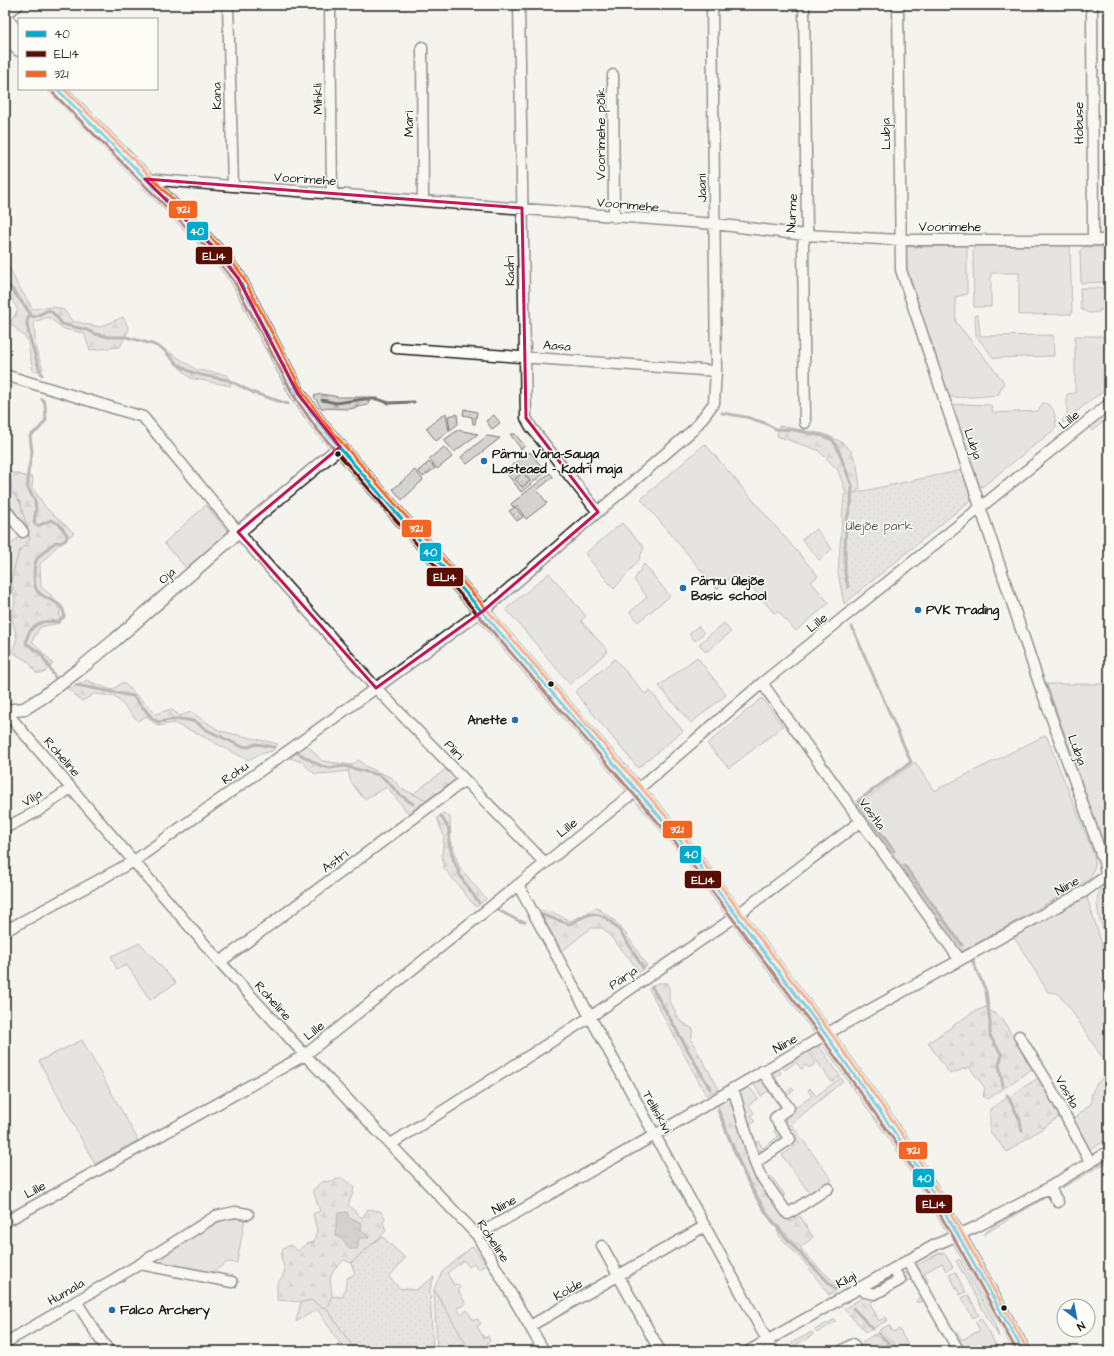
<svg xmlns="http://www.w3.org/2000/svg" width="1114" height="1356" font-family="'Architects Daughter',sans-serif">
<defs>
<pattern id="forest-firs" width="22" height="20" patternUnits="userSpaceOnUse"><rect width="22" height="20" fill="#d4d3cf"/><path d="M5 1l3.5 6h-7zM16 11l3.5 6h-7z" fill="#b5b5b1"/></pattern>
<pattern id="park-dots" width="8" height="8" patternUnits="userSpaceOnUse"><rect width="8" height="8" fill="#d4d3cf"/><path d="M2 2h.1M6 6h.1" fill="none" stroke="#b5b5b1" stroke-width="1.8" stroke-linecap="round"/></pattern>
<pattern id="water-ripples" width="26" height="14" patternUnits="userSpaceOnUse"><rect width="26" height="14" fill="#abaaa6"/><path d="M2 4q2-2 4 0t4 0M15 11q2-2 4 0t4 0" fill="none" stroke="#8a8a86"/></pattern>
</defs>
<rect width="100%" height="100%" fill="#f4f3ee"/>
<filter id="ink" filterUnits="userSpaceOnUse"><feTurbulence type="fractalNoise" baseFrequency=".025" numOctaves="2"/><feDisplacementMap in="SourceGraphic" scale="8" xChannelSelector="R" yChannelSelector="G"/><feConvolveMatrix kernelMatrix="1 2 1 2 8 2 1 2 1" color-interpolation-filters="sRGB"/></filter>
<g filter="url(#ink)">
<!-- green -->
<path fill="#d4d3cf" stroke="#787876" d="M967,246V294L955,297L956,322L1004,382L998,395C987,396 954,399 947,396L905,272L904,251L907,247Z
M975,246H1070L1072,314L1019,315V273H991V307H974L973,251Z
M1084,247H1109V282L1081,283L1080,251Z
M1080,288H1109V310H1099V312L1089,313L1081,309Z
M975,315H978L980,336L1053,335L1054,356L994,358L976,336Z
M1075,336H1100L1109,338V388L1092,399L1063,423L1062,420L1067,415V394L1075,393Z
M1043,403C1056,405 1055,417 1056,428L982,487L979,485L953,407L954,405L961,404L991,405L993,413L1038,411Z
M1109,410V417L1092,431L1090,428L1093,423Z
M446,413L449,431L436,441L426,428Z
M458,430L478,434L454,452L444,440Z
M510,434H515L525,446L521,449Z
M487,436L500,438L467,464L461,457Z
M705,444L818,576L811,582L829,603L796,631L778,611L774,613L752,587L741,584L731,577L717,589L641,499Z
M444,447L452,457L437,469L429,459Z
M530,452L546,472L521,492L505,471Z
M415,470L423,480L402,500L393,489Z
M5,471L10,472L12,492L20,502L27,528V531L30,539L19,552L11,580L13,590L5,596V549L26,531L5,504Z
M550,473L553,477L537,490L547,503L526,519L516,505L513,507L511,504Z
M206,505L229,533L187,569L164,543Z
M622,523L644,547L639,560L614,589L585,554Z
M816,529L832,549L819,560L802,539Z
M644,564L670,596L638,622L630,612L647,597L634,580Z
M549,573L586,616L581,621L608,651L570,684L506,609Z
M724,623L731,632L706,652L699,644Z
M698,626L704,633L695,641L689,634Z
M697,657L726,695L691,723L659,686Z
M615,659L645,694L650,691L683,731L638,768L575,692Z
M1047,684H1109V859Z
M762,698L783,726L729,768L707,744Z
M191,712L220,731L278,744L272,751L260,754L248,760L200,735L174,723L180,716Z
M1046,735L1094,855L1095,865L1090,879L963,951L858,805L915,762L934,791Z
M359,760L365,766L392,778L402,789L427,800L408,813L387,787L364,799L351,782L348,771L352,765Z
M1109,885V947C1105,933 1090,902 1101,890C1102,888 1107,887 1109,885Z
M1085,891L1109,967V1068L1070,1008L1057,993L1048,992L1011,932Z
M140,943L176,983L150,1000L127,965L117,969L111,956Z
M82,1040L138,1140L95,1164L39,1061Z
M814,1044L820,1047L840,1076L832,1082L808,1048Z
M806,1049L816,1063L809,1068L806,1065L801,1069L796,1062L785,1070L780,1065Z
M777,1066L781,1073L775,1078L786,1093L792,1088L794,1090L788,1095H785L768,1072Z
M1109,1073V1139L1085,1152L1069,1121L1077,1117L1091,1103C1090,1089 1098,1081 1109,1073Z
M761,1077L781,1105L782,1107L775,1114L774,1112L780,1107L768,1091L761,1096L753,1082Z
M841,1078L843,1081L791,1124L832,1180L811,1195L782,1155L799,1143L785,1126L786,1118L788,1113L812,1096L808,1090L810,1088L816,1096Z
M748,1086L758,1098L749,1105L754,1113L751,1116L755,1121L748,1127L755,1138L751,1141L739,1095L740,1090Z
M776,1129L779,1133L780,1140L765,1151L758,1150L754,1144L758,1141L763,1148L778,1137L774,1131Z
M1109,1158V1161L1062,1188L1065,1184Z
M771,1176L785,1195L781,1197L768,1179Z
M1045,1198L983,1235L993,1226L1041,1199Z
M245,1218L237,1263L228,1262L209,1274L157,1262V1257L213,1224L228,1219Z
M473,1246L486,1265L478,1269L474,1263L469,1267L464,1260L447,1273L454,1285L458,1284L460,1288L458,1290L466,1304L457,1308L461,1314L467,1310L473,1320L478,1319L481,1324L477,1326L484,1338L488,1336L490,1341L487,1343L492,1351H470L434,1289L442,1272Z
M939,1253L945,1254L953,1267L946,1271L942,1263L924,1273L928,1281L925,1283L916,1266Z
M959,1259L993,1319L999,1337L990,1322L956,1261Z
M906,1272H910L923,1294V1300L917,1303L916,1301L922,1296L912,1279L905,1282L901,1274Z
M955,1272L966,1292L960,1295L949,1275Z
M968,1295L979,1315L973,1318L962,1298Z
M311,1300L320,1306L326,1308L356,1351H345L317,1309L296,1322L301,1302Z
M981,1318L997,1347L989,1351H984L981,1346L972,1351H962L954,1334L957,1332L962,1340L980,1330L975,1322Z
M835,1319L836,1321L817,1333L815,1330Z
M889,1325L893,1332L899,1329L909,1347H913L916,1351H902L879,1330Z
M812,1332L813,1335L794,1346L792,1343Z"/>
<!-- forest -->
<path fill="url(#forest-firs)" stroke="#787876" d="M5,258L17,284L33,309L54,307L64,310L72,321L100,327L123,317L129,329L120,347L90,350L84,333L64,329L48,317L34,322L36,350L43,369L33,372L27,339L10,323L18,310L5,289Z
M169,352L197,370L227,375L231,386L190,378L166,354Z
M321,394L339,397H370L368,405L349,409L321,408L314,396Z
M779,426L824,434L842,442L851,451L857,465L860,488L846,501V493L838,470L818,450L777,436Z
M10,472L33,478L32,487L46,508L74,533L58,545L40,564L41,587L51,595L60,610V623L40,627L32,641L53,664L44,673H36L29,662L12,652L17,638L12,619L15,599L11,580L19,552L30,539L20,502L12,492Z
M87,680L98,685L112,690L123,682L156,714L171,709L180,716L174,723L158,726L146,716L138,721L115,696L94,694L82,701L67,688L70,686L73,688Z
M307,745L322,761L352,765L348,771L332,773L315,774L302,762L290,758Z
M446,769L455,776L456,780L427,800L413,794Z
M443,813L450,817L451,839L459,866L486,899L476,907L444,868L442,855L444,836L437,818Z
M596,907L614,920L626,934L647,966L639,972L630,959L603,928H591L562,951L551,931L538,910L552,912L570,921L587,913Z
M657,983H668L669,987V999L680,1021L693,1029L691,1040L719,1089L706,1095L649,989Z
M986,1007L1003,1020L1032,1069L988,1099L983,1097L985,1088L969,1067L950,1074L928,1043L973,1012Z
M1038,1078L1062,1115L1007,1152L990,1132V1109Z
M732,1095L767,1190L791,1222L800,1216L813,1237L800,1248L821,1270L841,1288L829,1295L806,1264L780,1237L777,1230L796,1245L770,1216L747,1178L717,1104Z
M341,1178L354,1186L353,1193L348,1205L362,1218L368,1209L380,1211L385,1217L383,1223L386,1231L351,1263L344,1260L334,1270L330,1278L332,1296L326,1308L320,1306L311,1300L302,1302L277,1300V1284L283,1276L285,1270L281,1257L283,1249L290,1245L298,1251L306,1244L314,1242L317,1230L313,1214L320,1211L313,1190L321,1182L332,1181Z
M863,1297H874L876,1299L870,1303L879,1321L886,1317L888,1320L866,1332L844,1309Z
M875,1334L895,1351H886L881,1343L865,1351H862L859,1344Z"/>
<!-- park -->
<path fill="url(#park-dots)" stroke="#787876" d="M464,409L477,412L475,424H473L472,417L463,415Z
M457,414L458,424L450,430L448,416Z
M494,415L500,423L492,429L486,421Z
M429,462L435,468L423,477L418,471Z
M963,470L972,499L844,604L838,573L844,495Z
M523,472L530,481L522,487L515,479Z
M515,507L523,517L517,521L509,511Z
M382,1236L405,1258L389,1277L399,1288L416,1290L434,1277L430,1289L433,1351H356L326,1308L332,1296L343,1297L347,1278L355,1274L351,1263Z
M434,1289L470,1351H437Z"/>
<!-- water -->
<path fill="url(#water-ripples)" stroke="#72716f" d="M347,1212L349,1218L362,1223L361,1229L369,1238H359L357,1249H350L342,1239L335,1235L338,1213Z"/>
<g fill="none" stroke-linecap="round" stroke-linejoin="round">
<!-- stream -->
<path stroke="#72716f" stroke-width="3" d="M5,274L8,284L30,313C29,316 27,319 27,322C27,332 38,366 42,375
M30,315L34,317L49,310L55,315L62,324L87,330L95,334L109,337H126L152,344L163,349L177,364L189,371L201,375L228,380L254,393L288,404
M42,399L45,404L46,420L39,429L30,436L32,452L28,472V488L35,501L36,509L34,523L38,526L51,520L59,524L67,535L66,540L60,543L56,542C49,547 42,552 37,559C33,564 33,587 38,592C47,601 65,601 64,617L57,622C41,619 28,626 26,643L41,654L55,677
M322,400L336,403L364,399H377L389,403L414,402
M722,413L746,417L765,423L776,429L794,430L823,436L833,440L838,449L852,486L851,504L846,522L845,551V573L848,587
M852,627L911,762L858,801L864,808
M76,685L133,696L153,719L158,722L177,719L188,720L196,722L207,730L240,746L249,747L256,744L274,747
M296,752L321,766L330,768L344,766L379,775L388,782L399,794L413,804
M441,816L449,829V843L454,861L462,879L479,903
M873,823L894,851
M904,865L962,945
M498,910L519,921L525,922
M542,915L570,924C576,921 586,914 592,914C615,913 632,951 643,968
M972,960L986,991L990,1023V1036L1002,1055L999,1065L1003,1086
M652,987L710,1089
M1007,1095L1020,1120L1022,1131
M718,1110C733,1147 746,1186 770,1218C789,1244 813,1266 835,1289
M853,1308L873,1329
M878,1333L898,1351"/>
<!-- minor casing -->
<g stroke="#1c1c1c" stroke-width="13">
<path id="minor" d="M228,5L233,186
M330,5L332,194
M519,5L526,418L531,427L598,512
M804,5L807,229L803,244L805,423
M1092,5L1093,240
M5,14L18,5
M422,47L423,200
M613,75L614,217
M145,179L715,224L805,235L900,240H1109
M396,348L716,371
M5,375L143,417L238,532L376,688L545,863
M5,509L23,532
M762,683L960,960
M5,711L220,962L305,1055L477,1235L544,1351
M5,828L38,811L71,788
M518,885L773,1351
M5,931L134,861L376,688L473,617L483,611L694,429L714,403L716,371L712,5
M220,962L465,780
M1019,1036L1048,1083L1090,1162
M733,1088L755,1163L760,1175L788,1214L828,1188
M391,1144L590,1017L729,921L861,821
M755,1163L790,1139L775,1118L789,1108L762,1071
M1049,1187L1058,1202
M5,1222L305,1055L637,790L762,683L1109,404
M477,1235L655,1135L835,1029L1085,891L1106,876L1104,862L1040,686L901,270L898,5
M602,1246L660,1351
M907,1260L957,1348L956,1351
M140,1264L216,1216L235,1212L248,1214
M865,1292L875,1294L900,1280L897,1275
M76,1301L100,1339L109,1351
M530,1326L705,1226
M5,1343L140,1264L232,1282
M749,1351L935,1245L976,1227L1033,1197L1109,1151
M841,1351L853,1344L856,1351"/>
</g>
<!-- tertiary casing -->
<g stroke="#1c1c1c" stroke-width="15">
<path id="tertiary" d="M5,711L24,709L43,697L81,668L115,640L235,535L340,447"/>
</g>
<!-- secondary casing -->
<g stroke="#1c1c1c" stroke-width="17">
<path id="secondary" d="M5,18L19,37
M5,35L19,49
M57,89L216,250L238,278L298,394L320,425L680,840L826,1035L907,1150L958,1235L1023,1351"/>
</g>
<!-- minor -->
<use href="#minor" stroke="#fdfcf7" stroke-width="10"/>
<!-- tertiary -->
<use href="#tertiary" stroke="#fdfcf7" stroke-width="12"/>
<!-- secondary -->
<use href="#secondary" stroke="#fdfcf7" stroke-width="14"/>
<!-- bus-1 casing -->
<g stroke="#fdfcf7" stroke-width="6">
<path id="bus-1" d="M57,89L216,250L238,278L298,394L320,425L680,840L826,1035L907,1150L958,1235L1023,1351"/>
</g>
<!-- bus-2 casing -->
<g stroke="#fdfcf7" stroke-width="6">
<path id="bus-2" d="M53,93L212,253L234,281L294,396L316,428L676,843L822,1038L903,1153L954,1238L1017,1351"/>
</g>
<!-- bus-3 casing -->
<g stroke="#fdfcf7" stroke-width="6">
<path id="bus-3" d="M64,89L220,247L242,275L302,391L324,422L684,837L830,1032L911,1147L962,1233L1027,1349"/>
</g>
<!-- bus-1 -->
<use href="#bus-1" stroke="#00a9ce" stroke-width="3"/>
<!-- bus-2 -->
<use href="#bus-2" stroke="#5a0e03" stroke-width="3"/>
<!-- bus-3 -->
<use href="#bus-3" stroke="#f26522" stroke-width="3"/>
</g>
</g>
<!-- marked area -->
<path d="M0 0H1114V1356H0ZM145,179L522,208L526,418L598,512L483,611L376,688L238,532L340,447L298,394L238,278L216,250Z" fill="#f4f3ee" fill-opacity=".55" fill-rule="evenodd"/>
<path fill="none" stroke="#c2185b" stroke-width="3" stroke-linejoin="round" d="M145,179L522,208L526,418L598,512L483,611L376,688L238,532L340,447L298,394L238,278L216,250Z"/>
<!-- markers -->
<g fill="#1c1c1c" stroke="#fdfcf7" stroke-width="1.5">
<circle cx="338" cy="454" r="3.5"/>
<circle cx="551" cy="684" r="3.5"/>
<circle cx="1004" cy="1308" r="3.5"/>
</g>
<g fill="#1f6fb2" stroke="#fdfcf7" stroke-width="1.5">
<circle cx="484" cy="461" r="4"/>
<circle cx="683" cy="588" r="4"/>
<circle cx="918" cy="610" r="4"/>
<circle cx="515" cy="720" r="4"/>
<circle cx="112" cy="1310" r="4"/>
</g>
<g text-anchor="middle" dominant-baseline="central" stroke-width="3" stroke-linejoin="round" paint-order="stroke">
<!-- street labels -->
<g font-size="13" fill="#1c1c1c" stroke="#fdfcf7">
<text transform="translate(217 96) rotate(-91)">Kana</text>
<text transform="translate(318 99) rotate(-91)">Mihkli</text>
<text transform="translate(1079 123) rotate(-90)">Hobuse</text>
<text transform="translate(409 124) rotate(-90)">Mari</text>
<text transform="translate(601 134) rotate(-90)">Voorimehe põik</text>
<text transform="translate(886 134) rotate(-91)">Lubja</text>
<text transform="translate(305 179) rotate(4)">Voorimehe</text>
<text transform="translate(702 188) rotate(-91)">Jaani</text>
<text transform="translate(628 205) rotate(5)">Voorimehe</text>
<text transform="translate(792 213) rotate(-87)">Nurme</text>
<text x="950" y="227">Voorimehe</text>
<text transform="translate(510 271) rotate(-91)">Kadri</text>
<text transform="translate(557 346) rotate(4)">Aasa</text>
<text transform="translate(1069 420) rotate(-39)">Lille</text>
<text transform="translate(973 444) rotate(71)">Lubja</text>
<text transform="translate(167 576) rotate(-41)">Oja</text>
<text transform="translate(817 623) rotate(-39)">Lille</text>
<text transform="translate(454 750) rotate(46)">Piiri</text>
<text transform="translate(1077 750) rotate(70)">Lubja</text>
<text transform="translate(62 757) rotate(49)">Roheline</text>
<text transform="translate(235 773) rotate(-35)">Rohu</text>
<text transform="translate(32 798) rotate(-32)">Vilja</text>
<text transform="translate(872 814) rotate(54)">Vastla</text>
<text transform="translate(567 828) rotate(-39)">Lille</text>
<text transform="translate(335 861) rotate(-37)">Astri</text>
<text transform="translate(1067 886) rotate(-30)">Niine</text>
<text transform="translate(623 978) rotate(-34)">Pärja</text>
<text transform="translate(273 1001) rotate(48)">Roheline</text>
<text transform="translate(314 1031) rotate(-39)">Lille</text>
<text transform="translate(785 1044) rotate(-30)">Niine</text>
<text transform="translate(1067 1092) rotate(61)">Vastla</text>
<text transform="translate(657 1112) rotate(61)">Telliskivi</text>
<text transform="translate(35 1190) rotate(-29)">Lille</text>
<text transform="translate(504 1205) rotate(-29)">Niine</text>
<text transform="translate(493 1241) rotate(56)">Roheline</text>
<text transform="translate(846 1280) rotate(-30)">Kilgi</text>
<text transform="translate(568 1290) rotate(-29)">Kolde</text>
<text transform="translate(66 1292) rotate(-30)">Humala</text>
</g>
<!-- poi labels -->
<g font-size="13" font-weight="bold" fill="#1c1c1c" stroke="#fdfcf7" text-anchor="start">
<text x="492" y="454">Pärnu Vana-Sauga<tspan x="492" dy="15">Lasteaed - Kadri maja</tspan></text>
<text x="691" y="581">Pärnu Ülejõe<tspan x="691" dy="15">Basic school</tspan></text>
<text x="926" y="610">PVK Trading</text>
<text x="507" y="720" text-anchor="end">Anette</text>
<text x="120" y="1310">Falco Archery</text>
</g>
<!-- park labels -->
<g font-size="13" fill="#5c5c5b" stroke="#fdfcf7">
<text x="879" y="526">Ülejõe park</text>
</g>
</g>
<g stroke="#fdfcf7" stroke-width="1.5">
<rect x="168" y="200" width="30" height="19" rx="4" fill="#f26522"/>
<rect x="186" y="221" width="23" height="20" rx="4" fill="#00a9ce"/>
<rect x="195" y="246" width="38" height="19" rx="4" fill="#5a0e03"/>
<rect x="401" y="519" width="31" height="19" rx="4" fill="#f26522"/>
<rect x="419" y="542" width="23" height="20" rx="4" fill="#00a9ce"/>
<rect x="426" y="567" width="38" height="20" rx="4" fill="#5a0e03"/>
<rect x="662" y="820" width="31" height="19" rx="4" fill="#f26522"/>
<rect x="679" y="845" width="23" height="19" rx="4" fill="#00a9ce"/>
<rect x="684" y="870" width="38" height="19" rx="4" fill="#5a0e03"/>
<rect x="898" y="1141" width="30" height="19" rx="4" fill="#f26522"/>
<rect x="912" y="1168" width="23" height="20" rx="4" fill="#00a9ce"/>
<rect x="915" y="1194" width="38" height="20" rx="4" fill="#5a0e03"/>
</g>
<g font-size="11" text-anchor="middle" font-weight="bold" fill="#fff">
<text x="183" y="213">321</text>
<text x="197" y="235">40</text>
<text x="214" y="260">EL14</text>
<text x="416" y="532">321</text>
<text x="430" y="556">40</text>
<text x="445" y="581">EL14</text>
<text x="677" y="833">321</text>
<text x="691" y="858">40</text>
<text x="703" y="884">EL14</text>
<text x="913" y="1154">321</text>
<text x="924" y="1182">40</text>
<text x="934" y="1208">EL14</text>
</g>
<!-- margin -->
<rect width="1114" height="1356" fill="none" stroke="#fdfcf7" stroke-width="20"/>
<rect x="10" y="10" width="1094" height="1336" fill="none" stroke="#1c1c1c" stroke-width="1.5" filter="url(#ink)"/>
<!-- legend -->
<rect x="18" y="18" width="140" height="72" fill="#fdfcf7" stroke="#a3a29f"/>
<rect x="26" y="31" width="20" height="6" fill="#00a9ce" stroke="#a3a29f"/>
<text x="54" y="38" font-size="12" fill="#1c1c1c">40</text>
<rect x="26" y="51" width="20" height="6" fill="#5a0e03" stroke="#a3a29f"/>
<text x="54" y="58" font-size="12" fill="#1c1c1c">EL14</text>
<rect x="26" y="71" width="20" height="6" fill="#f26522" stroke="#a3a29f"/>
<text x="54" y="78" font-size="12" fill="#1c1c1c">321</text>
<!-- north arrow -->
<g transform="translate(1076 1318) rotate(148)"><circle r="19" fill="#fdfcf7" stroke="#a3a29f"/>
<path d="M0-3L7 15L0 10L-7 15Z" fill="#1f6fb2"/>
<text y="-6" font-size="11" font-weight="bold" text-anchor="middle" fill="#1c1c1c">N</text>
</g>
</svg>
